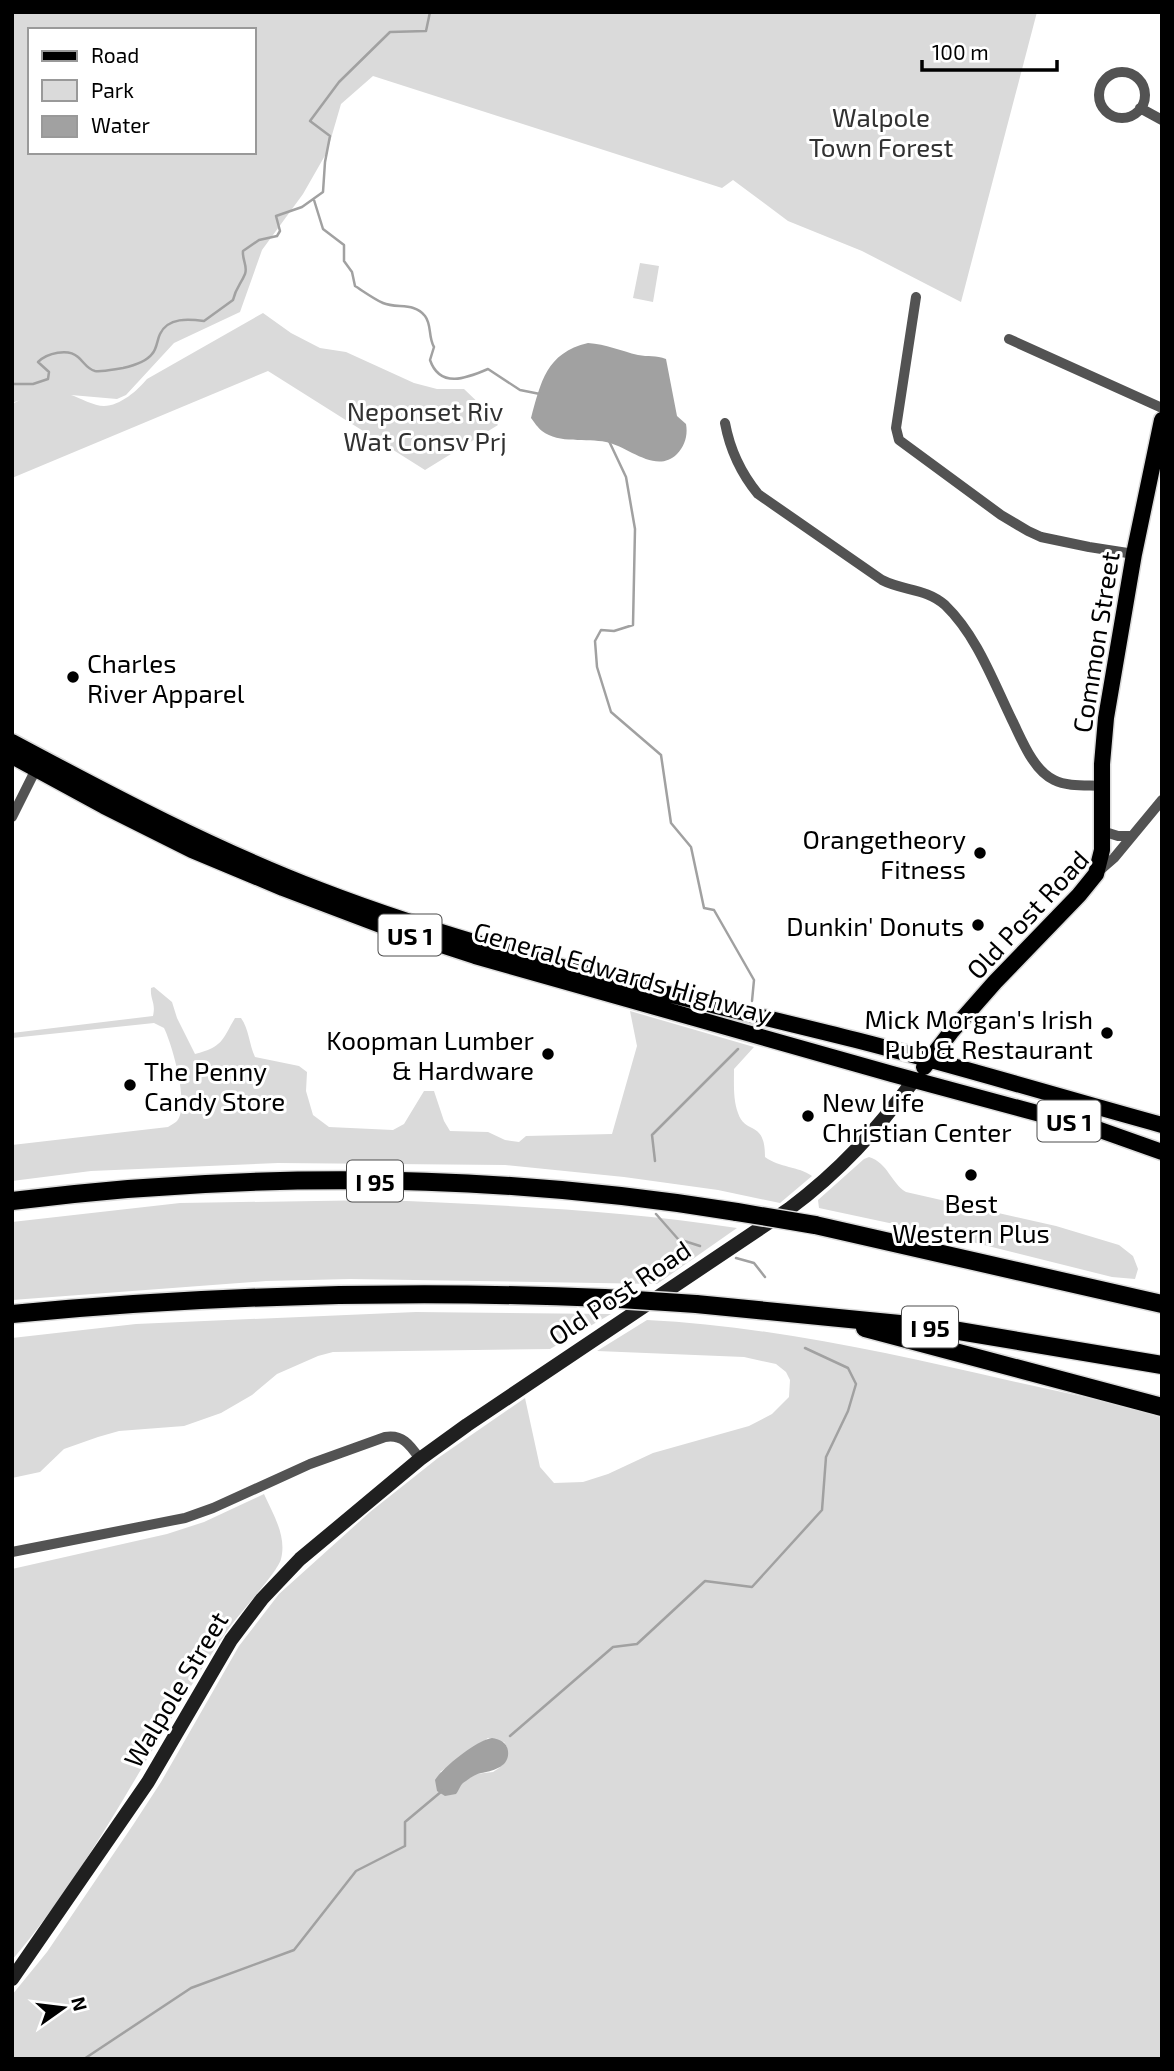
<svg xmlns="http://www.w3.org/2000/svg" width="1174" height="2071" font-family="'Exo 2',sans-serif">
<rect width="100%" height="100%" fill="#fff"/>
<!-- green -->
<path fill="#dadada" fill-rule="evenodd" d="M12,12H1037L961,302L862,251L788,221L733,180L722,188L373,76L341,104L327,152L303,194L262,250L240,312L174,343L126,395L117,399L71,395C80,398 94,406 104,406C120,406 138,390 147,379L263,313L291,333L320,348L346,352L414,383L437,389H464L486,410L498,425L425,470L268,371L12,478V404L20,400L12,403ZM30,30H254V152H30Z
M640,263L659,266L653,302L633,298Z
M154,987L172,1002L177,1018L195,1054C223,1047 222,1040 235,1018H241C249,1029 249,1044 255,1057L299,1066L307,1072L306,1091L313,1115L329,1127L393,1130L404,1124L424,1091H434L444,1121L450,1131L488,1132L505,1140L519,1142L526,1136L612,1134L637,1046L630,1011L754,1047L734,1069C734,1083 733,1100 738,1113C746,1136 765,1119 765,1157C780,1168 798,1166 812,1176L780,1203L718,1190L624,1177L505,1165L278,1163L91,1171L12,1181V1145L168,1127C171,1125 175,1123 177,1121C190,1106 172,1044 164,1028L154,1023L12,1038V1033L153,1016C156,1002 150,1000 151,988Z
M869,1157C888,1163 891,1183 906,1192L1056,1226L1119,1245L1133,1256L1138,1269L1135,1279L1112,1277L936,1233L819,1208L818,1200L864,1159Z
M380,1200C500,1205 619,1210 737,1228L657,1284L350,1279L266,1281L12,1300V1222L180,1203Z
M416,1312L611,1314L550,1349L333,1352L318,1356L277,1374L252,1395L221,1413L184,1426L119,1431L98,1437L64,1449L40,1472L12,1478V1338L136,1324Z
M647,1320C768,1326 889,1353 1007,1380C1058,1392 1112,1401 1162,1418V2059H12V1995L47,1952L133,1825L161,1782L239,1646L279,1594L370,1512L438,1458L525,1398L540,1467L554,1483L583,1482L608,1474L653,1453L749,1426L772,1414L789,1397L790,1380L786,1372L776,1364L744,1357L597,1351ZM488,1738L504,1742L507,1747L504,1763L499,1768L493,1772L476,1774L461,1783L440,1772Z
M264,1494C273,1514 287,1536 281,1559C278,1572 237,1616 227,1631C153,1738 98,1860 12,1960V1569L167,1534L204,1522Z"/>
<!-- water -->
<path fill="#a1a1a1" d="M588,343C606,344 621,351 638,355C648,357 656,355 666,359L677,416L686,424C688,435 685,446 677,454C656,475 628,446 606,442C587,438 559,444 542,431C538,428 534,422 531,418C541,382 546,353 588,343Z
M492,1738C499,1739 507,1742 508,1751C510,1767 492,1771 481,1773C476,1774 470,1778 466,1781C460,1784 460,1789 456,1794L445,1796L437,1791L435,1780C443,1767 477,1740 492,1738Z"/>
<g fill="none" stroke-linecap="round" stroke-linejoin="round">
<!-- stream -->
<path stroke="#a1a1a1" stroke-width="2.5" d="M314,200L323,229L344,245V261L352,272L355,286C363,291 374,299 383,303C397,309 414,302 425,316C432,325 428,337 434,347L430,360C440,389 467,378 488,369L520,390L540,394
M12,384H33L48,379L49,372L38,362C47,353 68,348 78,357C84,362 87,369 95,371C103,372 115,369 123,368C132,366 146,362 152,354C157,349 157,340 160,334C168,317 189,319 204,321L233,300C236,287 241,284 245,274C248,266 242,260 243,251L259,240L277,236L280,231L276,216L302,207L323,192L325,162L330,136L310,121L339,82L390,32L426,31L430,12
M609,441L626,477L635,529L633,625L614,631L601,630L595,641L597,667L611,712L661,755L671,823L691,847L704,908L714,910L754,980L752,1001
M655,1161L652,1135L738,1049
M656,1214L678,1239L700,1246
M736,1258L754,1263L765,1277
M510,1736L613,1647L637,1644L705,1581L752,1587L822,1510L826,1457L848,1411L856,1384L848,1368L805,1348
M84,2059L191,1988L294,1950L356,1871L405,1846V1822L442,1791"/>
<!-- primary casing -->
<g stroke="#dbdbdb" stroke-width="19">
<path id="primary" d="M12,742C113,796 213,849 320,890C494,957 676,995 856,1040C958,1066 1060,1097 1162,1125
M12,756L104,806L192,850L283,888L386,927L475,956L892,1074L1100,1130L1162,1152
M924,1067L951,1032L995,982L1079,895L1096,874L1102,850V764L1106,718L1134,554L1162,420"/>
</g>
<!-- motorway casing -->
<g stroke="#dbdbdb" stroke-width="21">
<path id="motorway" d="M12,1201C253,1171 497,1173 737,1212
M815,1225L1162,1304
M696,1304L941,1328L1162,1365
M12,1314C209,1295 407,1290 605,1298
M865,1328L1162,1407"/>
</g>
<!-- minor -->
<path stroke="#535353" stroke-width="10" d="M1099 95a23 23 0 1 1 46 0a23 23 0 1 1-46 0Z
M1140,108L1162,120
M916,297L896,428L899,440L1001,515L1028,531L1041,537L1089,547L1134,554
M1009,339L1162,408
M725,423C730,450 740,472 758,494L882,580C903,591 926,588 945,605C977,636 993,681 1012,720C1022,740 1033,770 1054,780C1068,787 1087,785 1102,786
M12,817L36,769
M1102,831L1118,836H1132
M1099,871L1114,858L1162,800
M12,1552L185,1518L213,1508L310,1464L385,1437C403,1434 410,1445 420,1459"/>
<!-- secondary -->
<path stroke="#202020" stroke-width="14" d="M12,1979L148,1782L231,1640L262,1599L300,1559L420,1459L467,1425L789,1209C840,1171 876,1131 914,1080"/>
<!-- primary -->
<use href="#primary" stroke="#000" stroke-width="16"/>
<!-- motorway -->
<use href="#motorway" stroke="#000" stroke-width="18"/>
<!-- motorway-bridge casing -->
<g stroke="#dbdbdb" stroke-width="21" stroke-linecap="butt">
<path id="motorway-bridge" d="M737,1212L815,1225
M605,1298L696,1304"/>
</g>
<!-- motorway-bridge -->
<use href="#motorway-bridge" stroke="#000" stroke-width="18"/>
</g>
<!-- markers -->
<g fill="#000" stroke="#fff" stroke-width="2.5">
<circle cx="73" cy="677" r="7"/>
<circle cx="980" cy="853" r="7"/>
<circle cx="978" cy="925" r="7"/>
<circle cx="1107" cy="1033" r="7"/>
<circle cx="548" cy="1054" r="7"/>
<circle cx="130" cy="1085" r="7"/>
<circle cx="808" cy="1116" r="7"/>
<circle cx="971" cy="1175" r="7"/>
</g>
<g text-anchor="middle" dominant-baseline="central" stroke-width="6" stroke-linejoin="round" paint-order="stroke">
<!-- shield labels -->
<g fill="#fff" stroke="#4c4c4c" stroke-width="2">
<rect x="378.5" y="914.5" width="63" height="41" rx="5"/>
<rect x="1037.5" y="1100.5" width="63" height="41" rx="5"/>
<rect x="347" y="1160.5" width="56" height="41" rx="5"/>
<rect x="902" y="1306.5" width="56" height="41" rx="5"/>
</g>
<g font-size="24" font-weight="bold" fill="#000">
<text x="410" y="935">US 1</text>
<text x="1069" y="1121">US 1</text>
<text x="375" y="1181">I 95</text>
<text x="930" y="1327">I 95</text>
</g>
<!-- park labels -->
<g font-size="26" fill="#313131" stroke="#fff">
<text x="881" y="116">Walpole<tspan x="881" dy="30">Town Forest</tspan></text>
<text x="425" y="410">Neponset Riv<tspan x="425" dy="30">Wat Consv Prj</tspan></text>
</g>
<!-- street labels -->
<g font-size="26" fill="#000" stroke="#fff">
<text transform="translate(1095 642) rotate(-81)">Common Street</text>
<text transform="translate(1027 914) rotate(-47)">Old Post Road</text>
<text transform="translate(623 972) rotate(16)">General Edwards Highway</text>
<text transform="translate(619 1292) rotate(-34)">Old Post Road</text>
<text transform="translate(175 1689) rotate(-59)">Walpole Street</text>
</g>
<!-- poi labels -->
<g font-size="26" fill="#000" stroke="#fff" text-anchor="end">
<text x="87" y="662" text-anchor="start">Charles<tspan x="87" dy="30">River Apparel</tspan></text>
<text x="966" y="838">Orangetheory<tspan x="966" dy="30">Fitness</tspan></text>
<text x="964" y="925">Dunkin' Donuts</text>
<text x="1093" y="1018">Mick Morgan's Irish<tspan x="1093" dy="30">Pub &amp; Restaurant</tspan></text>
<text x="534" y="1039">Koopman Lumber<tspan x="534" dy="30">&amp; Hardware</tspan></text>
<text x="144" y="1070" text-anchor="start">The Penny<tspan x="144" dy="30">Candy Store</tspan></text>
<text x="822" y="1101" text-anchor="start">New Life<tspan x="822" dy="30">Christian Center</tspan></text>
<text x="971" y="1202" text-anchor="middle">Best<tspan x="971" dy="30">Western Plus</tspan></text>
</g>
</g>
<!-- border -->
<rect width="1174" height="2071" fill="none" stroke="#000000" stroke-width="28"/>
<!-- legend -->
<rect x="28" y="28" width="228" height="126" fill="#ffffff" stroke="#999999" stroke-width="2"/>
<rect x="42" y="51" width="35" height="10" fill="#000000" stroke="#999999" stroke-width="2"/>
<text x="91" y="63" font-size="21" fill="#000000">Road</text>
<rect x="42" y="80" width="35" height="21" fill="#dadada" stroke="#999999" stroke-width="2"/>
<text x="91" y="98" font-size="21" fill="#000000">Park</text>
<rect x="42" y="116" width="35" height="21" fill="#a1a1a1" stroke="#999999" stroke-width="2"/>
<text x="91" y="133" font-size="21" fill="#000000">Water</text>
<!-- north arrow -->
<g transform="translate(63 2008) rotate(76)" stroke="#ffffff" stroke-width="5" paint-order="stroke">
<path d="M0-5L12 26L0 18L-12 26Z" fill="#000000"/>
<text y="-10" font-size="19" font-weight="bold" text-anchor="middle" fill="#000000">N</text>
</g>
<!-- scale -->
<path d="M922 60v10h135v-10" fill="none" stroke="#000000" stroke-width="3.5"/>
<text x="932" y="60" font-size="21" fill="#000000" stroke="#ffffff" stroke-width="5" paint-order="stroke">100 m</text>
</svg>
